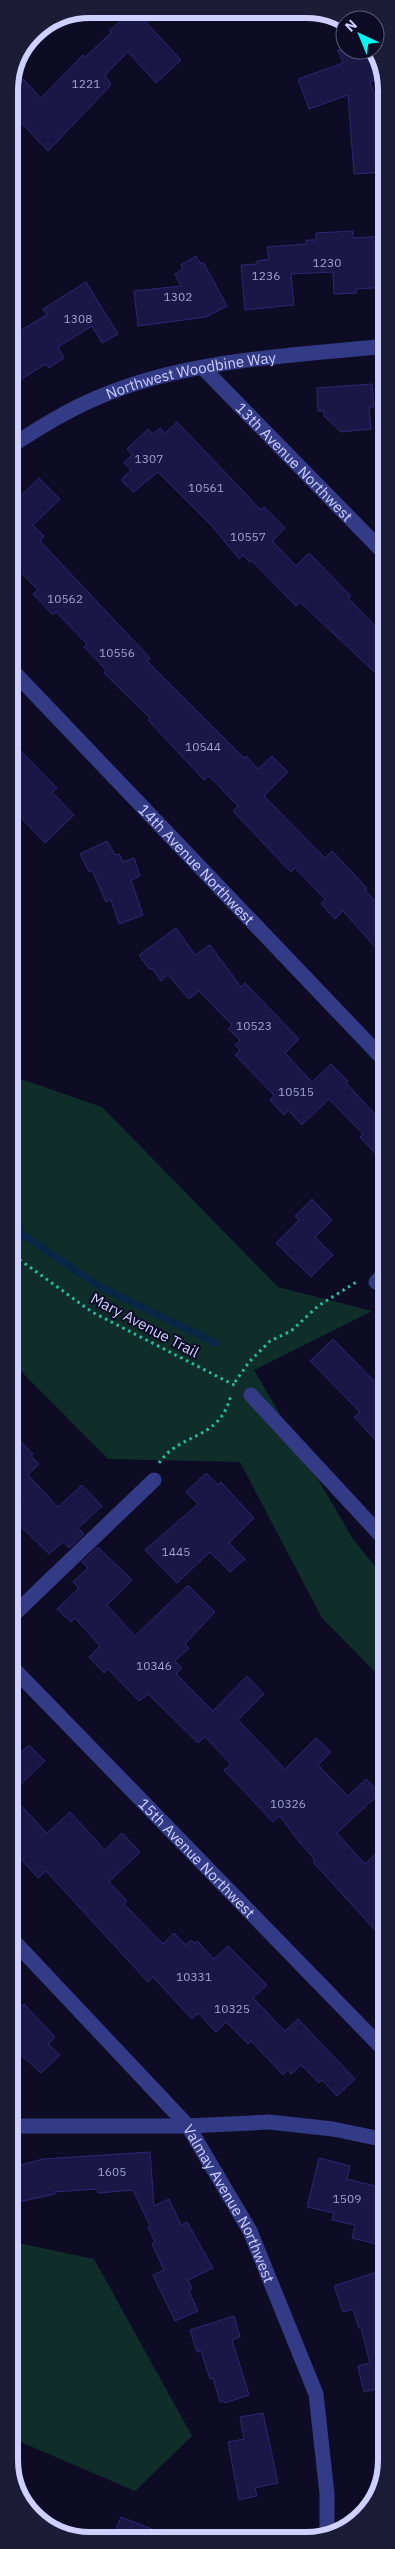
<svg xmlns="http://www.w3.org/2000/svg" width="395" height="2549" font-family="'IBM Plex Sans',sans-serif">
<rect width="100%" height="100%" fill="#0d0c24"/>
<!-- green -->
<path fill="#0f2e29" d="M9,1075L102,1107L278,1287L372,1311L254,1370L353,1539L386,1580V1683L322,1618L240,1462L108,1459L9,1359Z
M9,2241L94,2259L192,2436L135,2491L9,2437Z"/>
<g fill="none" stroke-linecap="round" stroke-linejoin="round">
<!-- stream -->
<path stroke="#082747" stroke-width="7" d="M9,1225L97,1285L216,1343"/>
</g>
<!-- building -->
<path fill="#1a1746" stroke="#2c2774" d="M134,9L181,60L156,83L128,52L105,75L111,85L48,151L9,110V93L23,79L41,98L83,55L85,57L111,33L109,31Z
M338,50H370L380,78L370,82L386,127V172L354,174L348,95L309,109L298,79L343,63Z
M353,231V238L386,236V287L356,289V293L334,294L333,272L291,274L294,305L245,310L241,265L257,264V261L269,259L267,247L306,244V240H316V233Z
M196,256L201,264L203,262L227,306L206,317L138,326L134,291L181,286L175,274L183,269L181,265Z
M86,282L118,334L102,343L92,326L58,347L64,358L49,368L46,364L18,381L9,366V337L47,315L43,309Z
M372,384L374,407H369L371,429L341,432L324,416V411H318L317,388Z
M177,422L261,510L264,507L285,528L272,541L296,566L309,553L351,596L348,598L386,637V683L300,602L296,606L252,561L250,562L243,555L239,559L212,526L158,472L133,492L121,480L131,470L124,463L132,455L127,449L148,429L153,434L160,428L165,433Z
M39,478L60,499L33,525L44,536L40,541L150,658L147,661L244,758L246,756L258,769L272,756L288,772L264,796L325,858L332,851L367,888L365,890L386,913V959L343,911L335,919L321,904L325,899L295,868L291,872L262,842L233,811L238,806L209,776L204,780L148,720L150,718L104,673L106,670L84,647L87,644L56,612L53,615L33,594L38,590L9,560V507Z
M9,739L57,788L52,792L74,815L45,843L9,805Z
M107,841L115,855L119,854L123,862L134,858L140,876L131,880L143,915L119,924L111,900L106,902L92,870L89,872L80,854Z
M176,928L195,955L210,945L241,987L245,983L299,1039L285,1053L312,1082L331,1064L348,1081L346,1083L386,1126V1165L360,1137L363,1134L329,1099L302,1125L288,1110L284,1115L270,1100L274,1095L235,1055L240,1050L235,1045L240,1040L228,1029L232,1025L199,991L189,999L168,975L161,981L152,968L150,970L139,955Z
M312,1199L332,1220L315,1237L333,1255L311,1277L276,1243L299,1220L295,1216Z
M333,1339L386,1393V1451L354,1417L360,1412L310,1361Z
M9,1429L33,1454L31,1456L39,1464L28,1475L58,1507L82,1485L102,1506L78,1528L84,1534L69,1548L63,1542L49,1554L9,1515V1512L23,1499L13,1489L9,1493Z
M206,1473L218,1485L221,1482L254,1518L229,1543L245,1559L230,1572L210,1552L177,1583L145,1550L198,1504L186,1492Z
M98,1547L132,1580L107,1605L135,1636L188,1585L215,1612L185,1644L189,1648L175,1661L182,1668L176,1674L213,1711L247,1676L264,1694L238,1720L285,1769L316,1738L331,1752L318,1765L348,1796L366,1779L380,1793L337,1833L365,1864L386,1844V1942L313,1862L315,1860L297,1839L280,1816L273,1822L224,1770L231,1764L205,1737L198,1743L148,1694L139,1701L108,1669L104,1673L89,1657L100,1646L75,1618L71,1622L57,1609L79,1588L73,1582L88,1568L82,1562Z
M29,1745L45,1761L10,1794L47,1833L70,1812L105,1850L122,1833L140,1852L109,1882L127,1901L124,1904L163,1944L174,1933L186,1945L191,1940L195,1943L197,1941L214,1959L228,1946L267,1985L253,1998L285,2031L298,2019L355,2079L337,2096L322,2080L319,2083L301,2065L291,2074L288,2070L283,2075L251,2041L248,2044L226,2022L216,2032L198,2013L192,2019L153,1977L148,1982L46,1871L38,1878L11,1848L17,1843L9,1835V1764Z
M24,2004L55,2037L48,2044L60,2055L41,2073L9,2044V2018Z
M150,2152L154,2206L169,2199L181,2225L187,2222L213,2268L188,2280L192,2289L189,2291L198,2311L175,2321L153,2275L164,2270L152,2244L155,2242L148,2227L150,2226L133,2190L98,2193L97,2189L54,2192L55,2194L9,2204V2175L18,2172L17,2166L43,2159Z
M319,2158L350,2166L347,2179L386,2189V2226L381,2225L376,2244L352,2238L355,2225L332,2220L334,2213L307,2207Z
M386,2269V2401L379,2402L376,2389L364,2392L358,2366L370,2363L361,2328H359L353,2309L343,2312L334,2286Z
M234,2316L240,2337L232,2340L249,2395L225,2403L224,2401L220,2402L213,2378L210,2379L201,2351L197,2352L190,2330Z
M263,2413L278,2483L255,2488L257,2496L239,2500L228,2442L244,2439L240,2417Z
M121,2517L173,2537V2539L112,2538Z"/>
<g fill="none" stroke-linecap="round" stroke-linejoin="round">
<!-- path -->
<path stroke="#25bda0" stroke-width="3" stroke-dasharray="2.5 4" stroke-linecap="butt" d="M9,1252L92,1312L236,1386
M235,1382L249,1362L270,1341L291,1331L318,1306L358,1281
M159,1463C181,1431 219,1442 231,1395"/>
<!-- minor -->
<g stroke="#333b87" stroke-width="15">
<path id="s1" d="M203,368L386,555"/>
<path id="s2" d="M9,447C38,429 67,410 99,397C186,359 292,356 386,346"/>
<path id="s3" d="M9,667L386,1062"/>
<path d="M376,1282L386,1272"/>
<path d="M251,1395L386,1541"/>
<path d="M9,1619L154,1480"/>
<path id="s4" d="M9,1664L386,2052"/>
<path id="s5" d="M9,1936L188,2126L250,2231L316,2394L327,2494V2532"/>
<path d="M9,2126H188L269,2122L333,2129L386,2140"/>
</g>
</g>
<g text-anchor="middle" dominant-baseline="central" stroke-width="4" stroke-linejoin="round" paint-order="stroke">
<!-- number labels -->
<g font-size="12" fill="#a2a2d1">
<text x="86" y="83">1221</text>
<text x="327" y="262">1230</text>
<text x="266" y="275">1236</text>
<text x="178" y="296">1302</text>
<text x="78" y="318">1308</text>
<text x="149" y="458">1307</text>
<text x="206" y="487">10561</text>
<text x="248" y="536">10557</text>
<text x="65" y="598">10562</text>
<text x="117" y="652">10556</text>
<text x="203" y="746">10544</text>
<text x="254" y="1025">10523</text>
<text x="296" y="1091">10515</text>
<text x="176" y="1551">1445</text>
<text x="154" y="1665">10346</text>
<text x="288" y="1803">10326</text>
<text x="194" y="1976">10331</text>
<text x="232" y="2008">10325</text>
<text x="112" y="2171">1605</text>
<text x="347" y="2198">1509</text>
</g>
<!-- street labels -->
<g font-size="15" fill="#cfd0ff" stroke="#0d0c24">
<text stroke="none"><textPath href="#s2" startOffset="198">Northwest Woodbine Way</textPath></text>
<text stroke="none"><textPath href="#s1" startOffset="131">13th Avenue Northwest</textPath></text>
<text stroke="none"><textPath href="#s3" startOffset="272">14th Avenue Northwest</textPath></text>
<text transform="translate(145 1325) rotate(28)">Mary Avenue Trail</text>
<text stroke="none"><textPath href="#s4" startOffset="270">15th Avenue Northwest</textPath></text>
<text stroke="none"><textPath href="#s5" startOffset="349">Valmay Avenue Northwest</textPath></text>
</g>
</g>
<!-- crop -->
<path d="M0 0H395V2549H0ZM90 18H306A72 72 0 0 1 378 90V2460A72 72 0 0 1 306 2532H90A72 72 0 0 1 18 2460V90A72 72 0 0 1 90 18Z" fill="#1d1c36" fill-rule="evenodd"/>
<path fill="none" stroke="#cfd0ff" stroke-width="6" d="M90 18H306A72 72 0 0 1 378 90V2460A72 72 0 0 1 306 2532H90A72 72 0 0 1 18 2460V90A72 72 0 0 1 90 18Z"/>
<!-- north arrow -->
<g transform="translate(360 35) rotate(316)"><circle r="24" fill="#0d0c24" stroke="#5b5a7c"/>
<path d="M0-4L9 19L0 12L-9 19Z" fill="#00faf2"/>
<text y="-8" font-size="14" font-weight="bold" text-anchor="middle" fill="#cfd0ff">N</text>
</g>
</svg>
